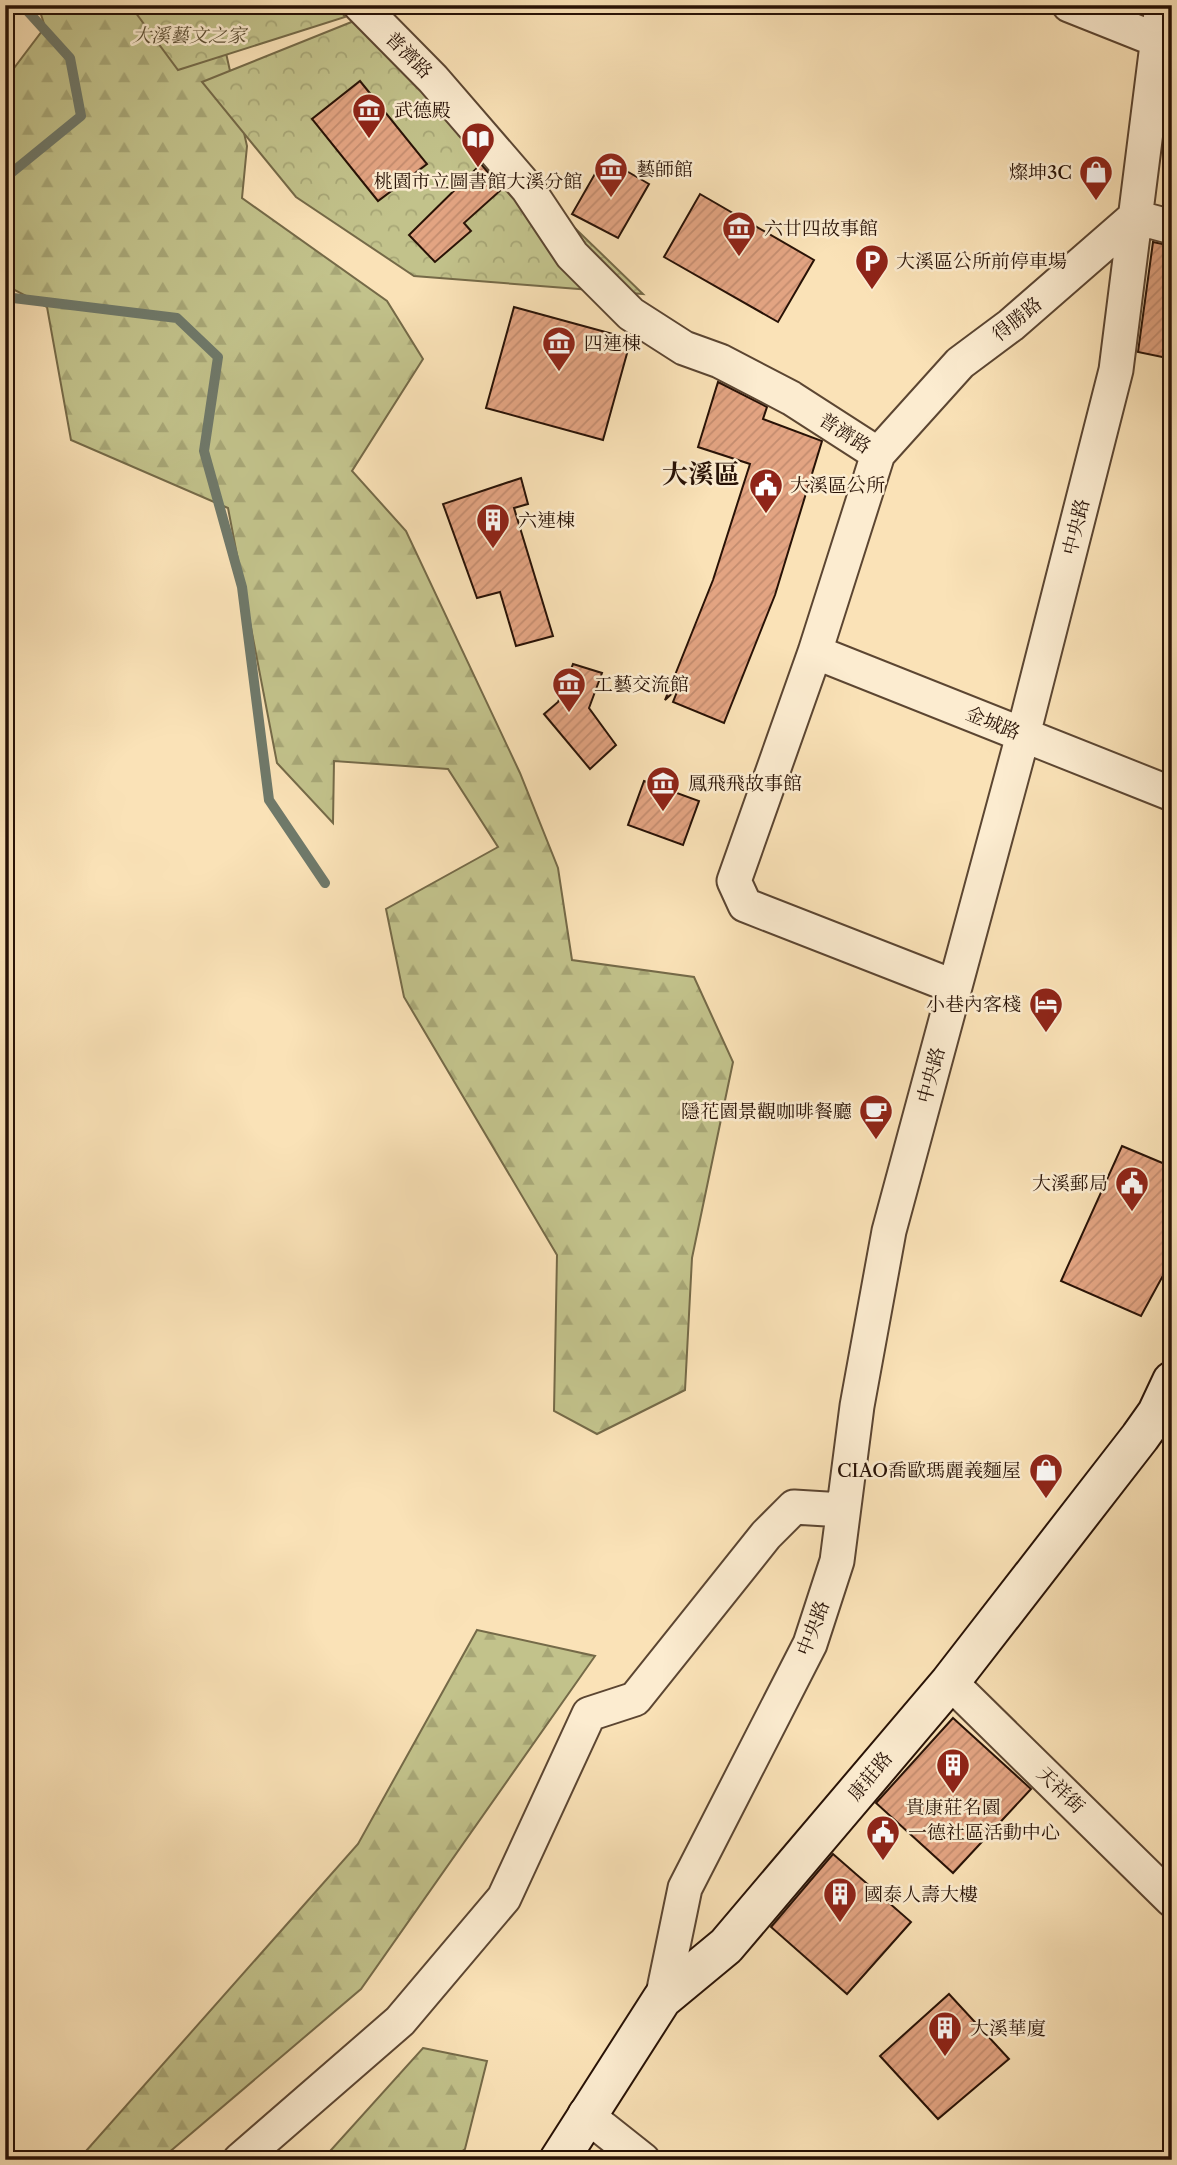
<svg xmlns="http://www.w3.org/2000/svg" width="1177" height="2165" font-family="'Libre Caslon Text','Noto Serif TC',serif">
<defs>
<pattern id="forest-firs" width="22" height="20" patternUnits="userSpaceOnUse" patternTransform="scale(1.75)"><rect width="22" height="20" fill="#c2c28b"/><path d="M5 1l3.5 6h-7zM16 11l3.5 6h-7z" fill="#a7a676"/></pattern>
<pattern id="park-crowns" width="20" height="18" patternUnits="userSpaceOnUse" patternTransform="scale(1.75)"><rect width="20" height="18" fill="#c2c28b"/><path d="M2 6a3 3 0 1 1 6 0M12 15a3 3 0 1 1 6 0" fill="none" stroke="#a7a676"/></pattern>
<pattern id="building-hatch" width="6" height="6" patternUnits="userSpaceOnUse" patternTransform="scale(1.75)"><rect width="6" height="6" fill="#e3a482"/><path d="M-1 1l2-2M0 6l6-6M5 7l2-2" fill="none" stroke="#c38c6f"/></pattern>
</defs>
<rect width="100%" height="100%" fill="#fae2b7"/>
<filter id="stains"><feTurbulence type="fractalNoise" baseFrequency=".00286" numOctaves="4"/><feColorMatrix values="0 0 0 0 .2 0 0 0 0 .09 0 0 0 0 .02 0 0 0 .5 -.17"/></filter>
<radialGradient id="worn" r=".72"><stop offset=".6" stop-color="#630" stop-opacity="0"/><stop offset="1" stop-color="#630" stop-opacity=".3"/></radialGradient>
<!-- forest -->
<path fill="url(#forest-firs)" stroke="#756a48" stroke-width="2" d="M38,5H265L221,31L247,146L242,198L387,301L423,359L352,471L406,531L520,773L558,868L572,960L694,977L733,1062L692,1258L685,1390L597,1434L554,1411L557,1255L404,997L386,909L498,847L448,769L334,761L333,823L277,763L228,508L71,440L47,307L5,285V80L45,27Z
M477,1630L595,1656L361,1989L160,2160H78L358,1844Z
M423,2048L487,2061L465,2149L451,2160H322Z"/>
<!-- park -->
<path fill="url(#park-crowns)" stroke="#756a48" stroke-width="2" d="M130,5H337L345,17L178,70Z
M359,19L643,294L414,276L296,197L202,82Z"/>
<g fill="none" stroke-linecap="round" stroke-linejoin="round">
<!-- stream -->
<path stroke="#6f796a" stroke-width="10" d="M5,178L81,116L70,58L22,5
M5,297L177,318L218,357L204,451L242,587L269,800L325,883"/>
</g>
<!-- building -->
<path fill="url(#building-hatch)" stroke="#281206" stroke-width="2" d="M360,81L427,164L378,201L312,119Z
M604,158L649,184L618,238L572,214Z
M481,164L502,189L464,223L471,231L435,262L409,235Z
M700,194L814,260L778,322L664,257Z
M1153,242L1172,246V359L1138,352Z
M514,307L631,339L603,440L486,408Z
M718,382L767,407L763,419L822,441L775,595L724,723L673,702L679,687L665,700L713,580L750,464L698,447Z
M521,478L528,504L514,508L553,636L516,646L500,592L477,598L443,504Z
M573,664L602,673L589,708L616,745L590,769L544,714L558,702Z
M644,781L699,801L683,845L628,825Z
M1122,1146L1172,1167V1259L1141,1316L1061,1281Z
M953,1718L1031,1789L953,1873L876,1803Z
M833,1854L911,1922L847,1994L771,1927Z
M949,1994L1009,2059L938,2119L880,2056Z"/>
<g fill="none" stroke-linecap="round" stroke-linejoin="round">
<!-- street casing -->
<g stroke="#5c4632" stroke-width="37">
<path id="street" d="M360,5L433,79L528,189L572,255L631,314L684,348L720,361L791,398L878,454
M1069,5L1157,40
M1135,217L1172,227
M815,652L1172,794
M955,987L745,905L734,881L815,652L878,454L960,363L1011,325L1135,217
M950,1682L1172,1900
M662,1999L685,1888L810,1644L837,1561L857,1406L889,1231L1023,735L1116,370L1162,5
M585,2114L643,2160
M240,2160L400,2021L504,1898L589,1714L635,1699L766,1535L794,1507L843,1510"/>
</g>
<!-- secondary casing -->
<g stroke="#281206" stroke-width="42">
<path id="secondary" d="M559,2160L662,1999L726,1946L950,1682L1140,1437L1157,1413L1172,1381"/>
</g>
<!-- street -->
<use href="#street" stroke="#fcecd0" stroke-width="33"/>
<!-- secondary -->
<use href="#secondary" stroke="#fcecd0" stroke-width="38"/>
</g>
<!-- icons -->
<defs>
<g id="museum-pin" transform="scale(1.75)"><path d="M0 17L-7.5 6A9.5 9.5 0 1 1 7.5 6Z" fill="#8f2418" stroke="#fcecd0"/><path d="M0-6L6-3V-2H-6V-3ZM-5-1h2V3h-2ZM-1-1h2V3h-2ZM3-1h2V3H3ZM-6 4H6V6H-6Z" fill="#fff"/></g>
<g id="library-pin" transform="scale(1.75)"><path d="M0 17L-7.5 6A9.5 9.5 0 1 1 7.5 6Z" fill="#8f2418" stroke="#fcecd0"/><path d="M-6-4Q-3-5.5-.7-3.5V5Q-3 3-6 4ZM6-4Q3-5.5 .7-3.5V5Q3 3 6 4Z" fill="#fff"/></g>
<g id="shop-pin" transform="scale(1.75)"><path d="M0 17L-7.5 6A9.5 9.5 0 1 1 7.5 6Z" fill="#8f2418" stroke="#fcecd0"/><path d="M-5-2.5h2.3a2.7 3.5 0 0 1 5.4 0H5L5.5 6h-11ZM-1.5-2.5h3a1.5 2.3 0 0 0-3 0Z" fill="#fff"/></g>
<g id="parking-pin" transform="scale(1.75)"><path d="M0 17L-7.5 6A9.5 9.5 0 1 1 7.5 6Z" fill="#8f2418" stroke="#fcecd0"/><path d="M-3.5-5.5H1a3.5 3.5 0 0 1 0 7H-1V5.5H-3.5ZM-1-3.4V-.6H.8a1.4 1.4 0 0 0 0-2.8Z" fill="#fff"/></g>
<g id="civic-pin" transform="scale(1.75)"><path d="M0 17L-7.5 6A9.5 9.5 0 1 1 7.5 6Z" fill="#8f2418" stroke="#fcecd0"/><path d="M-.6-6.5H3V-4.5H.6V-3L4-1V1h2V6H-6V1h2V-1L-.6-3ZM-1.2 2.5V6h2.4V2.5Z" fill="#fff"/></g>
<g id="building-pin" transform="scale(1.75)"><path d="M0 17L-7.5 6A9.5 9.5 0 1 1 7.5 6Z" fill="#8f2418" stroke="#fcecd0"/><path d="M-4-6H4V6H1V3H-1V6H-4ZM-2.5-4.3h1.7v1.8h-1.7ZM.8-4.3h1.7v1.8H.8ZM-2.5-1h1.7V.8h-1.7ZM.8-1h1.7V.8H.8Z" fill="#fff"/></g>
<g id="hotel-pin" transform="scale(1.75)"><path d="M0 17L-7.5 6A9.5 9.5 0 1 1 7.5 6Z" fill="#8f2418" stroke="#fcecd0"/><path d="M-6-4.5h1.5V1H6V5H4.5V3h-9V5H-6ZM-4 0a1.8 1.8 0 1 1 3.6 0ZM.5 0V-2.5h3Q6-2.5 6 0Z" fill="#fff"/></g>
<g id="cafe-pin" transform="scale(1.75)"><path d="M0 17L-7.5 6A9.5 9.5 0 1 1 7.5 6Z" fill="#8f2418" stroke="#fcecd0"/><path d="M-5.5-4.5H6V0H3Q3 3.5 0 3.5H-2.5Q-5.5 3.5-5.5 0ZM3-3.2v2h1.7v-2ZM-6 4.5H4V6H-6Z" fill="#fff"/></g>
</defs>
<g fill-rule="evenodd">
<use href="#museum-pin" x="369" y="110"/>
<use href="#library-pin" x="478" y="139"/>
<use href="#museum-pin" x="611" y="169"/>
<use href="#shop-pin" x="1096" y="172"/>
<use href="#museum-pin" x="739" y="228"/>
<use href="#parking-pin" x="872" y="261"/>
<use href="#museum-pin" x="559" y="343"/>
<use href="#civic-pin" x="766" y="485"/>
<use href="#building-pin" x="493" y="520"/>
<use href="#museum-pin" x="569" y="684"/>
<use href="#museum-pin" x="663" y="783"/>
<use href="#hotel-pin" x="1046" y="1004"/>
<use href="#cafe-pin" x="876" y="1111"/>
<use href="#civic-pin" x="1132" y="1183"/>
<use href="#shop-pin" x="1046" y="1470"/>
<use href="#building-pin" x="953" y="1765"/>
<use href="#civic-pin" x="883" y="1832"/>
<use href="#building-pin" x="840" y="1894"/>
<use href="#building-pin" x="945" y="2028"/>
</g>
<g text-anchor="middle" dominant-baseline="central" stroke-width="5" stroke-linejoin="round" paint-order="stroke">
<!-- park labels -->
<g font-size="19" font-style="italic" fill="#5e5035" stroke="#fcecd0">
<text x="189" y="35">大溪藝文之家</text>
</g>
<!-- street labels -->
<g font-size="19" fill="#281206" stroke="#fcecd0">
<text transform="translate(409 55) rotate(45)">普濟路</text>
<text transform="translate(1017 319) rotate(-39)">得勝路</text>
<text transform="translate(845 433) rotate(33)">普濟路</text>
<text transform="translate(1076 527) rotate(-76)">中央路</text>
<text transform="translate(993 723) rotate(22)">金城路</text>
<text transform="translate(931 1075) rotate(-75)">中央路</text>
<text transform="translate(813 1628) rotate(-69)">中央路</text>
<text transform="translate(870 1776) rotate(-50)">康莊路</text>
<text transform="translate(1061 1790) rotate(44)">天祥街</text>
</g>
<!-- poi labels -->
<g font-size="19" fill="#281206" stroke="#fcecd0" text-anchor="start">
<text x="394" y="110">武德殿</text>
<text x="636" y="169">藝師館</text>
<text x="1072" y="172" text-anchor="end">燦坤3C</text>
<text x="478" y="181" text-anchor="middle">桃園市立圖書館大溪分館</text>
<text x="764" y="228">六廿四故事館</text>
<text x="896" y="261">大溪區公所前停車場</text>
<text x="584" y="343">四連棟</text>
<text x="790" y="485">大溪區公所</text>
<text x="518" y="520">六連棟</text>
<text x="594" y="684">工藝交流館</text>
<text x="688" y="783">鳳飛飛故事館</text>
<text x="1021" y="1004" text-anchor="end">小巷內客棧</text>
<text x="852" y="1111" text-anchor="end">隱花園景觀咖啡餐廳</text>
<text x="1108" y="1183" text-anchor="end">大溪郵局</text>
<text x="1021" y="1470" text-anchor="end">CIAO喬歐瑪麗義麵屋</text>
<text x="953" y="1807" text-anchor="middle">貴康莊名園</text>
<text x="908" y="1832">一德社區活動中心</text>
<text x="864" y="1894">國泰人壽大樓</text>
<text x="970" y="2028">大溪華廈</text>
</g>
<!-- district labels -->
<g font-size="26" font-weight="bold" fill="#281206" stroke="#fcecd0">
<text x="701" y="474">大溪區</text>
</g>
</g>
<!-- margin -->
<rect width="1177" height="2165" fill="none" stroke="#fae2b7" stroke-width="28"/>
<rect x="7" y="7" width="1163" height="2151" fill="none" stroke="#281206" stroke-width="3.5"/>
<rect x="14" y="14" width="1149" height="2137" fill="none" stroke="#281206" stroke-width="2"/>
<rect width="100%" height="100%" filter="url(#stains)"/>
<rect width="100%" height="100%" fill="url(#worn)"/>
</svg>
